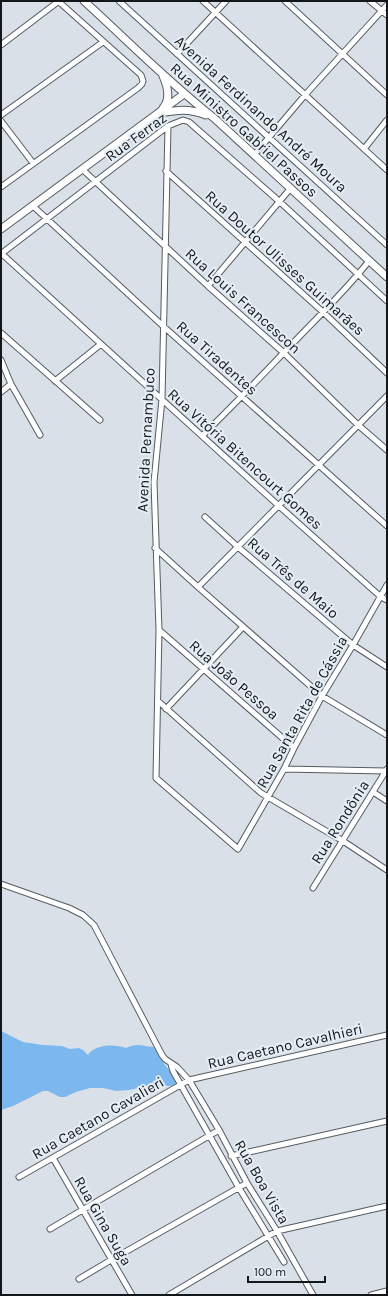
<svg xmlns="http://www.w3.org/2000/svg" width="388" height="1296" font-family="Karla,sans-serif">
<rect width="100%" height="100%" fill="#d9e0e8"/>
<!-- forest -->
<path fill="#7cb8ee" d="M1,1031L23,1042L43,1045L62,1046L70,1049L79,1048L83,1050L88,1055C95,1044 115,1044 126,1048C139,1042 142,1047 155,1047C158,1052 160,1058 163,1062C167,1069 175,1074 177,1081L174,1085L170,1086L151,1085L129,1090L116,1091L103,1088H90L76,1092L65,1097H60L48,1091H43L13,1106L1,1110Z"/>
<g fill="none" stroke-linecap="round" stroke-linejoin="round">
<!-- street casing -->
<g stroke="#545b61" stroke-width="7">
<path id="street" d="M119,1L387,245
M203,1L387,170
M285,1L387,95
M370,1L387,15
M1,45L59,1
M177,54L226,1
M1,115L103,42
M1,121L33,163
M168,126L162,399L154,482L159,630L156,778L238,849L284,769L294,748L322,696L353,645L387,585
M364,149L387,120
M254,155L305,95L387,5
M82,169L208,286L284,353L358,425L387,450
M166,171L323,312L387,373
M1,187L138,88L142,84L143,81L141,75L58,1
M33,206L163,326L387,526
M1,253L279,506L381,597L387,600
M1,254L168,126L183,120L189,122L280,202L387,301
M208,286L290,189
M1,333L100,420
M1,360L11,384L40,435
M55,381L101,344
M1,392L11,384
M202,436C234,405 265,372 296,340C321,314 347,289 369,261
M205,517L238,547L353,645L387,667
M155,548L198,587L322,696L387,735
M198,587L387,396
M159,630L294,748
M158,701L261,793L343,841L387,870
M166,709L243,627
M284,769L386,771
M373,792L387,801
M1,884L69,908L83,915L94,925L162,1055L165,1059L177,1067L189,1080L219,1130L247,1183L277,1231L313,1295
M313,888L387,769
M171,1064L173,1071L239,1188L284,1262
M231,1156L387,1121
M53,1158L132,1295
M19,1177L189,1080L387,1035
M50,1229L219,1130
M79,1279L111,1260L247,1183
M169,1295L277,1231L387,1206
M371,1295L387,1291"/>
</g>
<!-- secondary casing -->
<g stroke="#545b61" stroke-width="9">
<path id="secondary" d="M84,1C127,40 168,82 214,118L387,277
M163,108C171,99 168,87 163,76
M159,113C177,110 188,108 206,115
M1,229L184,94"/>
</g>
<!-- street -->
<use href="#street" stroke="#fff" stroke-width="5"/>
<!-- secondary -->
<use href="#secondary" stroke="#fff" stroke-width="7"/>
</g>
<g text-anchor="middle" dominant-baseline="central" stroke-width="4" stroke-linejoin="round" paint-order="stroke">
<!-- street labels -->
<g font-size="15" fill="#14171a" stroke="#e6eef5">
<text transform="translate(261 114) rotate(42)">Avenida Ferdinando André Moura</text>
<text transform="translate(244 130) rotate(42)">Rua Ministro Gabriel Passos</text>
<text transform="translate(136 137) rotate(-36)">Rua Ferraz</text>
<text transform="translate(285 263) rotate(42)">Rua Doutor Ulisses Guimarães</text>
<text transform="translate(243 301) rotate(42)">Rua Louis Francescon</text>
<text transform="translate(217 358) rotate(42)">Rua Tiradentes</text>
<text transform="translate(146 440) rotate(-87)">Avenida Pernambuco</text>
<text transform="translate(245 459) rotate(42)">Rua Vitória Bitencourt Gomes</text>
<text transform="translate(293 578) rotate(41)">Rua Três de Maio</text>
<text transform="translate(234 680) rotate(41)">Rua João Pessoa</text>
<text transform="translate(302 712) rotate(-61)">Rua Santa Rita de Cássia</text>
<text transform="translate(340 822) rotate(-58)">Rua Rondônia</text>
<text transform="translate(285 1046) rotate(-13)">Rua Caetano Cavalhieri</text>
<text transform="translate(98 1118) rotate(-30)">Rua Caetano Cavalieri</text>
<text transform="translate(262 1182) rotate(60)">Rua Boa Vista</text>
<text transform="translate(103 1221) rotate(60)">Rua Gina Suga</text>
</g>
</g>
<!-- border -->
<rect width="388" height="1296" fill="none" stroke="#14171a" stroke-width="4"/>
<!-- scale -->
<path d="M248 1276v6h77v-6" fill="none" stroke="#14171a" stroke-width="2"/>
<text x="254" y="1276" font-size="12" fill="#14171a" stroke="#e6eef5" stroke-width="3" paint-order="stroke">100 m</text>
</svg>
